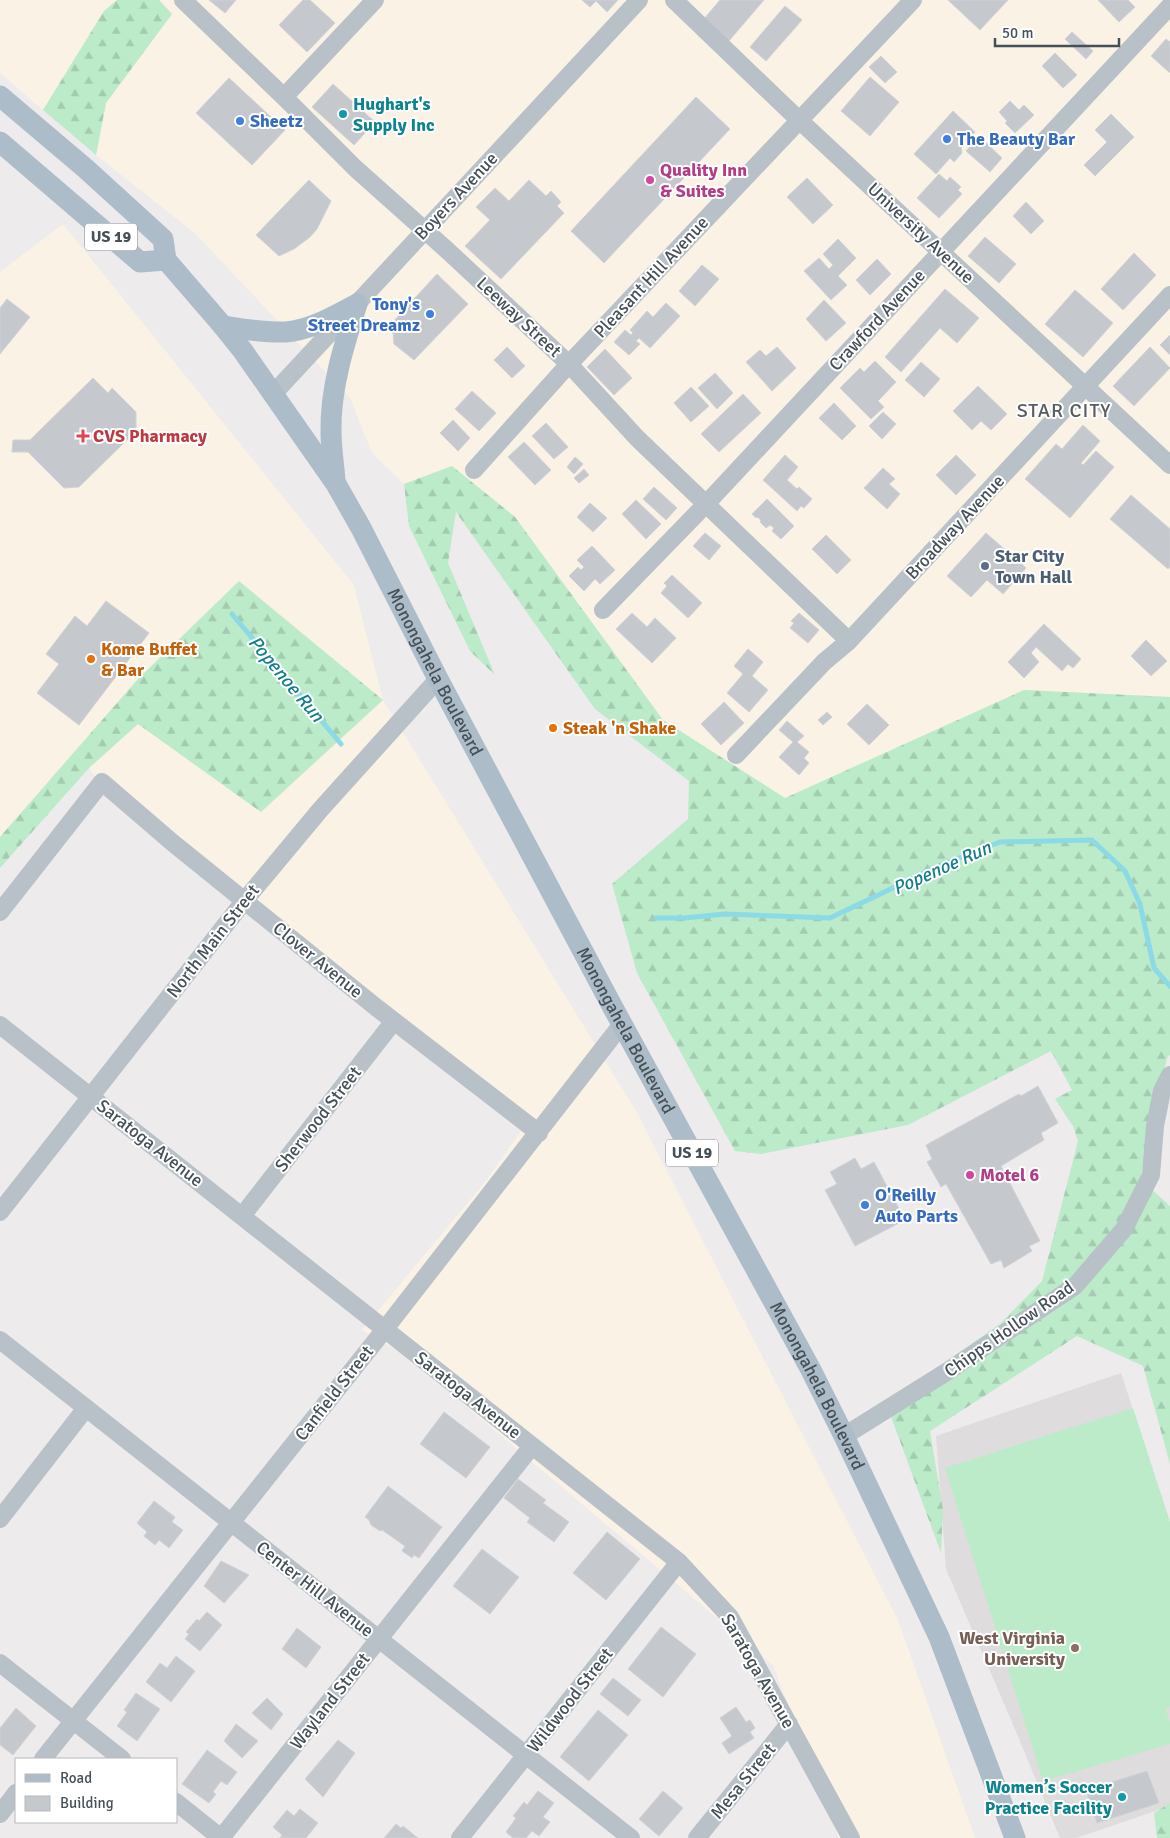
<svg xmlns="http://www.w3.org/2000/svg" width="1170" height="1838" font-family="Signika,sans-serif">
<defs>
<pattern id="forest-firs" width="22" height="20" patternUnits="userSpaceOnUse" patternTransform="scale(1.25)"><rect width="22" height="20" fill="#bbebc9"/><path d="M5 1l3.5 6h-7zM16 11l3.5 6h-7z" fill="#a2cbaf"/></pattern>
</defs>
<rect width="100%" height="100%" fill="#eeebec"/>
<!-- commercial -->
<path fill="#faf2e4" d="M0,0H118L104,11L43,110L0,73Z
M159,0H1170V697L1024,690L785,799L663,720L515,517L452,466L404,484L372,453L350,398L196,234L96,155L106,103L172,14Z
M63,224L354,585L383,700L636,1111L898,1620L975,1838H839L773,1665L409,1358L362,1330L485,1182L526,1124L100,784L89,768L138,724L261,812L138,679L0,837V272Z"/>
<!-- education -->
<path fill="#dfdcdd" d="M1121,1373L1170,1523V1806L1076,1838H1060L1014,1727L946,1569L936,1436Z"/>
<!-- forest -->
<path fill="url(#forest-firs)" d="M117,0H159L172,14L106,103L96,155L43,110L104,11Z
M452,466L515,517L663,720L785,798L1024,690L1170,697V1055L1167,1058L1140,1179L1170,1206V1464L1143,1366L1077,1336L930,1431L943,1510L941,1553L886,1403L1000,1324L1042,1281L1078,1141L1073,1126L1055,1099L1072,1090L1051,1051L908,1125L761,1154L735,1151L637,973L612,884L688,819L689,781L595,709L456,512L448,563L495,675L470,651L409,526L404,484Z
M239,581L383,700L261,812L138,724L89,768L0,868V837L138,679Z
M1170,1803V1838H1157L1154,1813Z"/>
<!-- garden -->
<path fill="#bbebc9" d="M1133,1408L1170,1522V1707L1165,1708L1170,1723V1744L1043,1781L945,1468Z"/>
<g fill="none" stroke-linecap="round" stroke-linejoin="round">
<!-- stream -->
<path stroke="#8bdae5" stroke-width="5" d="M232,614L341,744
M656,918H684L725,914L830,918L941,865L1000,842L1092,840L1125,871L1140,904L1154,968L1170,986"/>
</g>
<!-- building -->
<path fill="#c5c9ce" stroke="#d0d2d7" d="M209,0H236L225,13Z
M303,0H310L335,23L307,52L279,25Z
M582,0H618L607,12L596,1L590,7Z
M720,0H764L728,42L703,20Z
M948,0H1008L980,30Z
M1098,0H1128L1135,7L1119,22Z
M785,6L802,20L766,61L750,47Z
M1072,32L1093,51L1086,59L1065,39Z
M1166,39L1170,42V73L1151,56Z
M1055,53L1077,75L1063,88L1042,66Z
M881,56L897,72L885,83L869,67Z
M870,77L899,102L870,136L841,111Z
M229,78L285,130L252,165L196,113Z
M333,84L375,122L354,145L312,107Z
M696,97L730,129L604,263L571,231Z
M1010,101L1019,110L1024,105L1034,115L1015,133L1005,123L1007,121L999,112Z
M953,111L975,132L961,147L962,153L954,162L950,158L936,174L914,154Z
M1111,114L1134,137L1095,176L1084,165L1107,142L1095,130Z
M979,136L1002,158L990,172L966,151Z
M939,174L947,181L950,177L961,187L958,190L962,194L939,218L917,198Z
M807,178L833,205L813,224L787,197Z
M309,180L331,201L317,229L310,237L294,249L279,256L256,235Z
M529,180L546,196L551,191L561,202L557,206L564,213L501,279L465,246L490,220L476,207L495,188L509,201Z
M1026,202L1044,221L1031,234L1013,216Z
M985,237L1016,264L999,283L968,256Z
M838,239L856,258L838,276L847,285L831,300L804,271L819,258L829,269L833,265L823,254Z
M1134,253L1156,275L1123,310L1101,289Z
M877,259L891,274L870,295L856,280Z
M702,265L719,279L695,306L679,291Z
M437,274L468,304L414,360L394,344L392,323Z
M945,289L979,318L957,343L940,328L901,372L885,357Z
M1075,290L1113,323L1083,357L1045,324Z
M7,299L30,317L0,354V308Z
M824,300L846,323L826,341L806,319Z
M666,303L680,316L650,348L639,338L636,341L640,344L629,355L614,342L625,330L631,335L633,333L630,330L647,311L653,317Z
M1170,335V355L1160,345Z
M507,347L525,366L512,378L494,360Z
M777,347L796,368L772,391L746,362L760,350L766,356Z
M1150,347L1170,368L1134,406L1113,386Z
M605,349L632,378L614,395L587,367Z
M875,361L896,382L878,401L884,407L871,419L840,388L860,368L864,372Z
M921,362L940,379L924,397L905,380Z
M715,373L733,393L717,409L698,388Z
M93,378L108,393L112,388L136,412V431L79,487L64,488L28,452H12L13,440H30Z
M978,386L1007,414L991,430L981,421L972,430L953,411Z
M691,387L709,406L691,422L674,403Z
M472,391L496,413L479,431L455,409Z
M743,394L761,413L719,452L701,434Z
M834,403L856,426L842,440L819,418Z
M883,412L896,424L882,439L869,426Z
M453,420L470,438L458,451L440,433Z
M546,423L568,447L554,459L532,436Z
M1083,425L1100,441L1081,463L1083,465L1096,451L1114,467L1070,518L1025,479L1056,444L1062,449Z
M524,442L551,470L535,485L508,457Z
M785,455L798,467L787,480L797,489L799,487L812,499L804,508L801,506L797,511L763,480Z
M956,455L976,475L956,495L936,475Z
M575,457L583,464L574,474L567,467Z
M883,468L895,479L889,484L900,494L887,509L864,488Z
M584,469L589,475L579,483L574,478Z
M654,487L677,508L666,520L643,499Z
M1131,495L1170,529V567L1168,569L1110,519Z
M767,499L794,526L781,539L772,531L774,528L770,525L766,528L760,522L761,520L757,517L756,518L752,514Z
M636,500L661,524L646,539L622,514Z
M590,503L607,518L593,532L577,517Z
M705,533L721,546L709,560L693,546Z
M986,533L1026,568L1003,594L987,580L971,597L947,576Z
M826,535L851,560L837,574L812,549Z
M592,546L615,570L600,584L595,579L584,591L569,576L578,567L581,570L584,567L577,560Z
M672,575L702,603L688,618L661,593L667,586L664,583Z
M106,601L149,633L79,725L37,693L59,664L46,654L75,616L87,626Z
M632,613L647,627L655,618L676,638L652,663L616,629Z
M799,613L819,630L808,643L790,628L794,623L791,621Z
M1044,624L1081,659L1073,668L1068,664L1062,671L1036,647L1031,653L1039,662L1024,678L1008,662Z
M1146,640L1167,661L1151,676L1131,656Z
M748,649L763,662L752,676L768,690L749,712L727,693L743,674L734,666Z
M724,702L744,723L721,745L701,724Z
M867,704L889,725L869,745L847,724Z
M827,712L832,717L823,725L818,720Z
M787,721L804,736L797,742L809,752L804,758L809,763L799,775L779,757L793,742L779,730Z
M1038,1086L1058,1123L1041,1133L1044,1140L1001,1166L1040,1241L1029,1246L1032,1251L1004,1268L1001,1260L991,1264L946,1184L941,1187L927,1162L932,1159L926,1145L1019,1094L1021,1096Z
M855,1158L861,1169L874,1162L905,1220L855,1246L825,1190L837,1184L830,1172Z
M444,1412L490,1447L466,1478L420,1444Z
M518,1479L546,1500L543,1503L569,1522L554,1542L527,1522L530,1518L504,1498Z
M388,1486L442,1527L419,1558L414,1555L412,1558L402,1551L405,1546L382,1530L380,1531L371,1525L369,1520L365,1517Z
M154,1501L175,1517L172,1522L183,1530L169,1548L159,1540L155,1545L144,1536L147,1532L137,1523Z
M607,1532L640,1559L606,1600L573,1573Z
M482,1549L519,1577L490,1614L453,1586Z
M221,1561L249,1575L224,1603L204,1586Z
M207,1612L222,1625L200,1651L185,1639L189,1634L186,1632L197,1619L199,1621Z
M661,1627L696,1654L663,1697L628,1669Z
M297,1628L321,1647L306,1668L282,1649Z
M176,1656L195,1671L171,1702L146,1682L160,1663L167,1668Z
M613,1678L641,1700L628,1716L600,1694Z
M136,1693L160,1709L137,1741L117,1726L127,1712L124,1710Z
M267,1698L283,1714L271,1730L252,1713Z
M736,1707L746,1722L750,1720L755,1728L750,1732L754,1738L729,1754L722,1743L732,1736L720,1718Z
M16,1708L36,1726L13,1755L0,1745V1728Z
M598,1710L628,1735L589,1781L560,1757Z
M236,1724L258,1741L242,1758L224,1741Z
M338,1740L355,1753L323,1797L305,1779Z
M207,1750L237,1772L227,1785L221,1781L213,1792L216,1794L209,1803L182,1784Z
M1147,1771L1159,1803L1097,1823L1086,1790Z
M538,1791L554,1803L543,1817L550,1822L539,1836L532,1831L526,1838H513L506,1832L516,1818L513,1816L524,1802L527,1805Z
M663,1791L683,1808L659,1836L639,1819Z
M300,1809L318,1823L306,1838H280L282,1835L273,1827L287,1810L294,1816Z
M396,1824L401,1828L403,1826L418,1838H384Z"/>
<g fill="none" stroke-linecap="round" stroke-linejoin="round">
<!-- minor -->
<path stroke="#b7c1c7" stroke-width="18" d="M183,0L284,97L355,168L448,251L569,364L637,438L849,641
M674,0L799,120L1170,465
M284,97L375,0
M273,394L639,0
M474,470L569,364L913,0
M603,610L707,503L1170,6
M736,755L824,662L849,641L1170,295
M0,912L102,782L173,843L377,1008L539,1133
M0,1025L679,1562L730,1617L851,1838
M0,1212L245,900L320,810L438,679
M242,1216L394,1021
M0,1340L631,1838
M844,1436L948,1371L1075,1286L1124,1229L1151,1175L1155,1126L1162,1091L1170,1075
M0,1519L86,1408
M0,1663L122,1759
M43,1759L385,1329L622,1024
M176,1802L221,1838
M0,1814L16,1793
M221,1838L532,1446
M460,1838L679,1562
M697,1838L789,1724"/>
<!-- major -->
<g stroke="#acbdc9" stroke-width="21">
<path id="s1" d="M0,96L85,168L163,239L166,260L223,326L243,351L336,484L361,528L438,679L611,1004L811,1370L844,1436L939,1637L1015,1838"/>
<path d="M0,142L140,262L166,260"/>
<path d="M223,326C243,329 264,333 285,332C311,330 334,316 357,304"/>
<path d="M335,481C334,465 331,448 331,432C330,389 344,345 357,304"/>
</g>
</g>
<!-- markers -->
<g fill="#0f9aa8" stroke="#fff" stroke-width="2">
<circle cx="343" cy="114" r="5"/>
<circle cx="1122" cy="1797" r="5"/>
</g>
<g fill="#3f7fe0" stroke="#fff" stroke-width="2">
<circle cx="240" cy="121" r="5"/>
<circle cx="947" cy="139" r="5"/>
<circle cx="430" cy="314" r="5"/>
<circle cx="865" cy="1205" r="5"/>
</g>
<g fill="#d1479c" stroke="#fff" stroke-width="2">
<circle cx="650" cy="180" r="5"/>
<circle cx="970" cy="1175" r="5"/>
</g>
<path fill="#e0444e" stroke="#fff" stroke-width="2" d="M80.5 428.5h5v5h5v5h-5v5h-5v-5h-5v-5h5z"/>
<circle fill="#5c6f8a" stroke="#fff" stroke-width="2" cx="985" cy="566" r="5"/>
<g fill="#e8710a" stroke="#fff" stroke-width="2">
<circle cx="91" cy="659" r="5"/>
<circle cx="553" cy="728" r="5"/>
</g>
<circle fill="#8d6e63" stroke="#fff" stroke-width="2" cx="1075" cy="1648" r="5"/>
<g text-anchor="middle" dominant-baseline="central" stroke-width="4" stroke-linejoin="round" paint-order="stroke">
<!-- shield labels -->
<g fill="#fff" stroke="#7d8489" stroke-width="1">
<rect x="85" y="223.5" width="52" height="27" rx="4"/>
<rect x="666" y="1139.5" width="52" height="27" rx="4"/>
</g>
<g font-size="16" font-weight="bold" fill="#455057">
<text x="111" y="237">US 19</text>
<text x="692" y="1153">US 19</text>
</g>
<!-- culture labels -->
<g font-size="18" font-weight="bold" fill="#0d838f" stroke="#fff" text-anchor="start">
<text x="353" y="104">Hughart's<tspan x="353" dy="21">Supply Inc</tspan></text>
<text x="1112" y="1787" text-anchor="end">Women’s Soccer<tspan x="1112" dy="21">Practice Facility</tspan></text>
</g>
<!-- shop labels -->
<g font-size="18" font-weight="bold" fill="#366cbe" stroke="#fff" text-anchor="start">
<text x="250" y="121">Sheetz</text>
<text x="957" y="139">The Beauty Bar</text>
<text x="420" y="304" text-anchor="end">Tony's<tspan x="420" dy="21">Street Dreamz</tspan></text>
<text x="875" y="1195">O'Reilly<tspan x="875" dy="21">Auto Parts</tspan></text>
</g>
<!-- hotel labels -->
<g font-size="18" font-weight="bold" fill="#b23c85" stroke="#fff" text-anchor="start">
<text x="660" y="170">Quality Inn<tspan x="660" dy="21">&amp; Suites</tspan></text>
<text x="980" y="1175">Motel 6</text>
</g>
<!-- street labels -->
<g font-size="18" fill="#455057" stroke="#fff">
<text transform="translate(456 196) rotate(-47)">Boyers Avenue</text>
<text transform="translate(921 233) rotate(43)">University Avenue</text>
<text transform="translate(651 277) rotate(-47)">Pleasant Hill Avenue</text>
<text transform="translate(519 317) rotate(43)">Leeway Street</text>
<text transform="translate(877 320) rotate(-47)">Crawford Avenue</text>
<text transform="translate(955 527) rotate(-47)">Broadway Avenue</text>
<text stroke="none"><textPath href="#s1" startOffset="732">Monongahela Boulevard</textPath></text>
<text transform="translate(213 941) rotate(-52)">North Main Street</text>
<text transform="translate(318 960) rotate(39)">Clover Avenue</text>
<text stroke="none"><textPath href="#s1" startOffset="1138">Monongahela Boulevard</textPath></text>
<text transform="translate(318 1119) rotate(-52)">Sherwood Street</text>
<text transform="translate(150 1143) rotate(38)">Saratoga Avenue</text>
<text transform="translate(1009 1329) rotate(-35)">Chipps Hollow Road</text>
<text stroke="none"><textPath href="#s1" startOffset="1542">Monongahela Boulevard</textPath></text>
<text transform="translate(334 1393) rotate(-52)">Canfield Street</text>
<text transform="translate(468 1395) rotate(38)">Saratoga Avenue</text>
<text transform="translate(315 1589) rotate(38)">Center Hill Avenue</text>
<text transform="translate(758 1671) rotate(60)">Saratoga Avenue</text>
<text transform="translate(570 1700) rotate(-52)">Wildwood Street</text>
<text transform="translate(330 1701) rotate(-52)">Wayland Street</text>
<text transform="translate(743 1781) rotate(-51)">Mesa Street</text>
</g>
<!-- health labels -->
<g font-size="18" font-weight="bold" fill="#be3a42" stroke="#fff" text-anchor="start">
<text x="93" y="436">CVS Pharmacy</text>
</g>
<!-- service labels -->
<g font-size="18" font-weight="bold" fill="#4e5e75" stroke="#fff" text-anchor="start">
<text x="995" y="556">Star City<tspan x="995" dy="21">Town Hall</tspan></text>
</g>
<!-- food labels -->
<g font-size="18" font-weight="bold" fill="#c56008" stroke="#fff" text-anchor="start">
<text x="101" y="649">Kome Buffet<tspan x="101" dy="21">&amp; Bar</tspan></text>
<text x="563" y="728">Steak 'n Shake</text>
</g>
<!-- education labels -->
<g font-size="18" font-weight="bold" fill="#785e54" stroke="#fff" text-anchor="end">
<text x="1065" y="1638">West Virginia<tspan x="1065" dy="21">University</tspan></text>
</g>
<!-- water labels -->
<g font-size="19" font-style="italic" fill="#157e8d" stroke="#fff">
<text transform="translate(286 679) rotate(50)">Popenoe Run</text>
<text transform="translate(942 868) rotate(-24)">Popenoe Run</text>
</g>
<!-- quarter labels -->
<g font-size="20" letter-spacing="1" fill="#595d60" stroke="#fff">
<text x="1064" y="410">STAR CITY</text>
</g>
</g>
<!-- legend -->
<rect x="15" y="1758" width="162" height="65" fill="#ffffff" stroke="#b5b9bc"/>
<rect x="25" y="1774" width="25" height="8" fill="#acbdc9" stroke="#b5b9bc"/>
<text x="60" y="1783" font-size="15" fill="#455057">Road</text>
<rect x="25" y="1796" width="25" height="15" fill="#c5c9ce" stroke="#b5b9bc"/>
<text x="60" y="1808" font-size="15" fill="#455057">Building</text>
<!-- scale -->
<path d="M995 38v8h124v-8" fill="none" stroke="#455057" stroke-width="2.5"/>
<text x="1002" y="38" font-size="15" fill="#455057" stroke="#ffffff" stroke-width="4" paint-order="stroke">50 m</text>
</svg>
